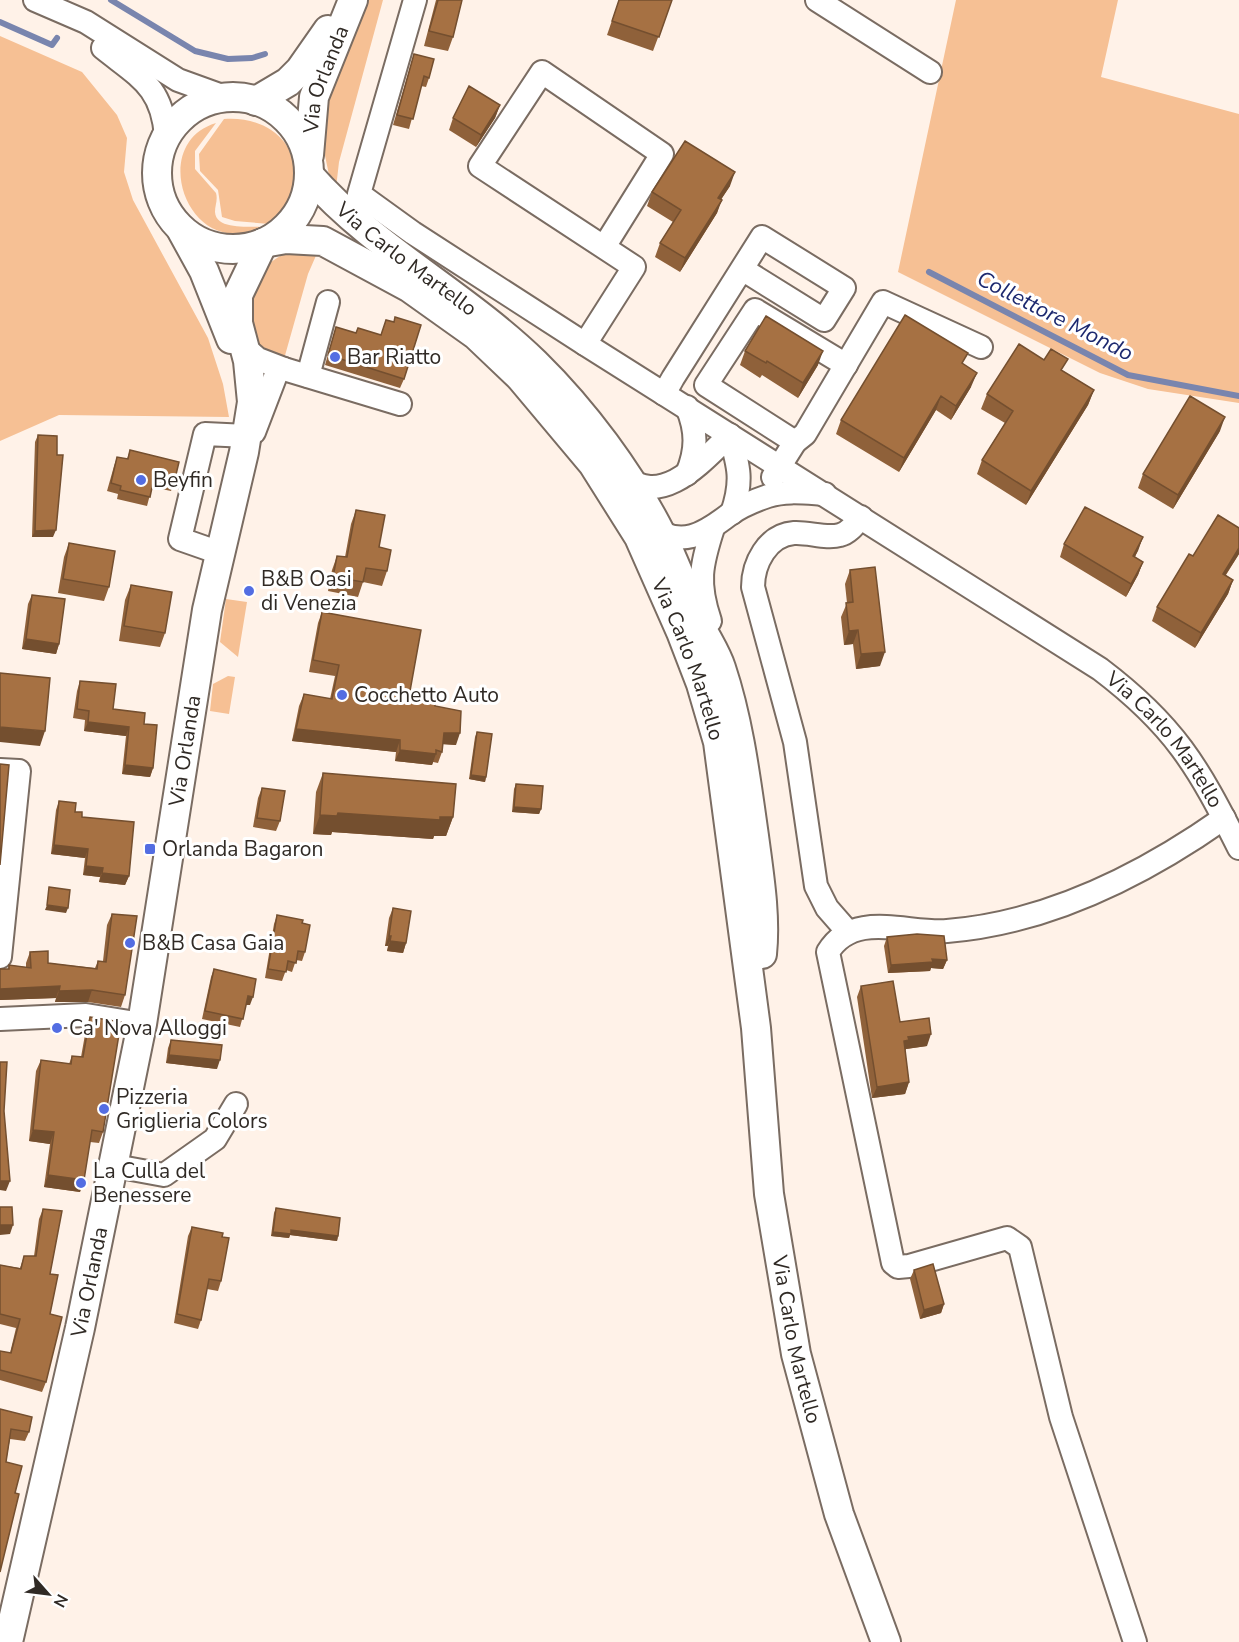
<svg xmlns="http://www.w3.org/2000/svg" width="1239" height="1642" font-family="'Nunito Sans',sans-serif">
<rect width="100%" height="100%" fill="#fff2e8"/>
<!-- green -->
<path fill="#f6c094" d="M367,0H383L339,162L336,188L329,175L322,141L321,114L354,23Z
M956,0H1118L1101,77L1239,114V403L1148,389L1100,373L898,272Z
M0,36L82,72L117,115L127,138L124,172L133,200L208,338L223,384L229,417L59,415L0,441Z
M224,119C290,114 322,181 270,224L235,221L222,217L218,190L200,171L199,154Z
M216,123L195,151V169L216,193C218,200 215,205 215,212C216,230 248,226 261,227C189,263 146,144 216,123Z
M318,251L308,274L284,359L266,355L255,343L248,299L268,264L277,258L285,253Z
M226,599L247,602L238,657L220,642Z
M228,676L235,677L229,714L210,711L213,684Z"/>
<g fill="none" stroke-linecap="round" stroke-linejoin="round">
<!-- stream -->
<path stroke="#7985ae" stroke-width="6" d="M111,0L195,51L228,59L252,58L265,54
M0,22L52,45L57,38
M929,272L1128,375L1239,396"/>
<!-- minor casing -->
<g stroke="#7a6c62" stroke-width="26">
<g id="minor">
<path d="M35,0L86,22L178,80L225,97"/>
<path id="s1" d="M415,0L359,194L413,233L585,344L1100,669C1174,725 1198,766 1239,848"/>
<path d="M817,0L930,72"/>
<path d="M103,48C139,77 162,86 166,136"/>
<path d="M585,344L634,267L480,166L542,72L662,154L604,247"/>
<path d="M244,347L258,359L284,369L277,372L254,432"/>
<path d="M284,369L400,404"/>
<path d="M308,376L328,302"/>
<path d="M664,394L673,378L762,237L844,288L824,320L742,269"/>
<path d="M687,407C697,431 697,450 687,474"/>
<path d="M795,442L706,385L755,310L846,365"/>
<path d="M625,476C663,509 704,459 730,435C739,467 743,481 732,513"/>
<path d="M773,477L795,442L805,434L883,302L981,347"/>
<path d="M650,526C681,549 704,534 730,514C740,507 756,500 768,496C786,490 807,493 825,494"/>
<path d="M220,553L180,539L205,434L247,436"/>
<path d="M710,621C697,583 701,565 713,528"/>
<path d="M0,770L19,771L0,957"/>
<path d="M848,932L827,908L816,886L795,742L753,587C753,564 767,535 794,533C809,532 826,539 840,535C849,533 855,524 861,517"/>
<path d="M0,1019L86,1015L142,1024"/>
<path d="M115,1166L164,1175L215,1139L236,1104"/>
<path d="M1135,1642L1061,1417L1020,1247L1007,1238L909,1266L898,1267L893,1263L828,952C853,910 907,934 947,931C1048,923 1143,875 1224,818"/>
</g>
</g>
<!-- major casing -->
<g stroke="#7a6c62" stroke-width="32">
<g id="major">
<circle cx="233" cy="173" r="76"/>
<path d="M256,101L288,82L300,70L328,30"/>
<path id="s2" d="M309,155L314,97L353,0"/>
<path id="s3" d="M309,175C374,249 464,294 535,363C584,411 630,473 661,534C675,563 686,592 698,621C705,637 716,652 721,668C739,722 746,780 754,836C759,874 766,916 762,954"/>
<path d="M182,231L204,271L231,339"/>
<path id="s4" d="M263,243L286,239L323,241L410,288L476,335L520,377L593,464L639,537L681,632L701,684L718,742L756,1028L769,1194L796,1354L839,1514L886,1642"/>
<path id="s5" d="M8,1642L80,1328L142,1024L207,610L244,452L252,402L248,361L238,323V295L263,243"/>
</g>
</g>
<!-- minor -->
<use href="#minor" stroke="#fff" stroke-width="22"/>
<!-- major -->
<use href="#major" stroke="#fff" stroke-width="28"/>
</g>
<!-- wall -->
<path fill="#8f613a" d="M436,0H462L453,37L448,51L424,46Z
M619,0H672L653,51L607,35Z
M414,54L429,78L426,87L421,86L409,129L393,125Z
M500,105L495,118L476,147L449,130L453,118Z
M730,186L721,199L717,213L680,272L655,257L660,243L673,222L647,206L652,192Z
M386,320L404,379L400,388L325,365L336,327L356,333L381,335Z
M745,351L818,365L798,398L762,375L760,378L740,365Z
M964,365L971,387L951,420L936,410L899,472L836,434L841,420Z
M1063,371L1094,390L1088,405L1026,505L977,474L982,460L1005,423L981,409L987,394Z
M1220,431L1173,509L1138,488L1143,474Z
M38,435L57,455L53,537H32L35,442Z
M130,450L174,483L171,491L152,487L147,506L117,499L118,494L107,491L114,466L117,457L127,459Z
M356,510L379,547L387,571L382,586L363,582L358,597L328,591L332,570L337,556L345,557L351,524Z
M1143,537L1135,557L1143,562L1138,575L1126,597L1060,557L1064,544Z
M69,543L109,587L104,601L58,593L64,557Z
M1239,554L1226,575L1233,580L1228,594L1195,648L1152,621L1157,607L1193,556Z
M850,570L880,666L856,669L853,644L844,645L841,617L847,603L845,584Z
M131,585L165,633L160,647L119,641L125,600Z
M32,595L59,644L56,654L22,649L28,604Z
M322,612L410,691L435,706L456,745L443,744L442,752L438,763L433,762L432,765L395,761L396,752L292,741L299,706L304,694L330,699L335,676L309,672L318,623Z
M80,681L113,709L144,724L153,768L150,777L122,774L126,736L84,731L85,720L73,718L77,691Z
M477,732L486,777L485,782L469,779L475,737Z
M323,773L453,817L446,836H434L433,839L332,832L331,835L313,834L316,792Z
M516,784L541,809L539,814L512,812L514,789Z
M262,788L280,821L276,831L253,827L258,798Z
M59,801L82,817L129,876L125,885L99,882L100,877L83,875L85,858L51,854L56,810Z
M393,908L406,943L403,953L387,951L388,946H385L389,918Z
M112,914L125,995L121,1007L88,1002H55L56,998L0,1000V969H8L9,965L26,967V963L30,952L48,963L95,968L98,961H103L107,925Z
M277,915L302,923L305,952L302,961L296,960L292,972L286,970L282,981L265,978L274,924Z
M887,937L947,960L943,969L931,968L930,971L888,973L884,946Z
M214,969L250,1005H246L240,1027L202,1019L211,977Z
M861,986L927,1046L906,1049L905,1050L909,1082L905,1094L872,1098L857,997Z
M90,1017L103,1132L99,1143L90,1142L80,1192L44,1187L50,1144L29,1141L36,1071L41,1060L69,1064L72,1056L81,1057L86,1029Z
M171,1040L217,1069L166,1063L168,1048Z
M276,1208L338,1236L337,1241L290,1235L289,1238L271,1236L274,1213Z
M43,1209L50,1274V1314L46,1382L42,1392L0,1380V1351L10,1353L16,1328L0,1324V1265L20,1268L24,1256H34L39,1219Z
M192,1227L222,1237L221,1281L218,1291L207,1289L201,1320L198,1329L174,1323L188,1236Z
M914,1270L944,1304L941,1313L920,1319L910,1279Z
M0,1409L29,1432L25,1441L10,1439L6,1462L15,1493L0,1572Z"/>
<!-- shaded-wall -->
<path fill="#744f2f" d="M500,105L495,118L476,147L481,135Z
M735,172L730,186L713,212L718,198Z
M722,200L717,213L680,272L685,258Z
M823,351L818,365L798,398L803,383Z
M977,373L971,387L951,420L956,406Z
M1094,390L1088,405L1026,505L1031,491Z
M941,396L936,410L899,472L904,458Z
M1225,417L1220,431L1173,509L1178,495Z
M56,530L53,537H32L35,531Z
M1143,537L1138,551L1128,569L1133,556Z
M1239,548V554L1217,588L1223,574Z
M1143,562L1138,575L1126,597L1131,584Z
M1233,580L1228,594L1195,648L1201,633Z
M858,630L853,644L844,645L849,631Z
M26,639L59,644L56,654L22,649Z
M885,652L880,666L856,669L861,654Z
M88,722L129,727L126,736L84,731Z
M0,727L45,731L40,746L0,742Z
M296,729L400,740L396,752L292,741Z
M444,733H460L456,745L440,744Z
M400,750L436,754L432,765L395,761Z
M125,765L153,768L150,777L122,774Z
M471,775L486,777L485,782L469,779Z
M514,807L541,809L539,814L512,812Z
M338,813L440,817H453L446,836H434L433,839L332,832L331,835L313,834L320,815Z
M54,845L88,849L85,858L51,854Z
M86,866L103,868L100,877L83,875Z
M102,873L129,876L125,885L99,882Z
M47,905L68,908L66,913L45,910Z
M389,936H391L388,946H385Z
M390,941L406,943L403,953L387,951Z
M932,959L947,960L943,969L931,968L930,971L888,973L891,965Z
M60,986L56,998L0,1000V989Z
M92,990L88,1002H55L59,991Z
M248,996L253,997L250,1005H245Z
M931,1034L927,1046L906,1049L904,1052V1041L908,1037Z
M169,1055L220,1060L217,1069L166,1063Z
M909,1082L905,1094L872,1098L877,1087Z
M33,1130L54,1132L50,1144L29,1141Z
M48,1175L84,1180L80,1192L44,1187Z
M0,1181H10L6,1191L0,1190Z
M0,1225H13L10,1234L0,1235Z
M291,1230L338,1236L337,1241L290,1235L289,1238L271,1236L273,1232Z
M944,1304L941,1313L920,1319L924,1310Z"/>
<!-- building -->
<path fill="#a67143" stroke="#744f2f" stroke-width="1.5" d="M438,0H462L453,37L429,31Z
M619,0H672L659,37L612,21Z
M414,54L434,59L429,78L424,76L413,119L397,115Z
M469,86L500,105L481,135L453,118Z
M685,141L735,172L718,198L722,200L685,258L660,243L681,210L652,192Z
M905,315L968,353L962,363L977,373L956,406L941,396L904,458L841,420Z
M766,316L823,351L803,383L767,361L766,363L745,351Z
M395,317L421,325L404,379L328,355L336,327L356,333L358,328L381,335L386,320L394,322Z
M1019,344L1044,360L1051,349L1068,359L1061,370L1094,390L1031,491L982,460L1013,411L987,394Z
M1190,396L1225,417L1178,495L1143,474Z
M38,435L57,436V455H63L56,530L35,531Z
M130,450L179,462L174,483L154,478L150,497L120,490L121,486L111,483L117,457L128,459Z
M1085,507L1143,537L1133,556L1143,562L1131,584L1064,544Z
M356,510L385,515L379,547L391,550L387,571L366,568L363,582L333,577L337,556L347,557Z
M1218,515L1239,528V548L1223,574L1233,580L1201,633L1157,607L1189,554L1193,556Z
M69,543L115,551L109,587L63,579Z
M875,567L885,652L861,654L858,630L849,631L846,603L853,602L850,570Z
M131,585L172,592L165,633L124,626Z
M32,595L65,599L59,644L26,639Z
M322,612L421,630L410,691L435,693V706L461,711L460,733H444L442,752L436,750V754L400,750V740L296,729L304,694L332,699L339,665L313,660Z
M0,673L50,678L45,731L0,727Z
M80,681L116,684L113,709L145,713L144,724L157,725L153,768L125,765L129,727L88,722L89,711L77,709Z
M477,732L492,734L486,777L471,775Z
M0,764L9,765L0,865Z
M323,773L456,784L453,817H440V820L338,813L337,816L320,815Z
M516,784L543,786L541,809L514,807Z
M262,788L285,791L280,821L257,818Z
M59,801L76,803L75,812H82V817L134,822L129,876L102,873L103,868L86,866L88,849L54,845Z
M49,887L70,890L68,908L47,905Z
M393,908L411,911L406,943L390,941L391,936H389Z
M112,914L137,916L125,995L92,990L59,991L60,986L0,989V969H9V965L31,968L30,952L48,951V963L97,969L98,961L106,962Z
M277,915L303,920L302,923L310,925L305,952L298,951L296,963L288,961L286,972L268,969Z
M917,934L944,936L947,960L932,959L933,962L891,965L887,937Z
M214,969L256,979L253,997L248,996L243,1019L205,1011Z
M893,981L900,1022L929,1018L931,1034L908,1037L909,1040L904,1041L909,1082L877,1087L861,986Z
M90,1017L121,1022L103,1132L92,1130L84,1180L48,1175L54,1132L33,1130L41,1060L71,1064L72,1056L83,1057Z
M171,1040L222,1045L220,1060L169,1055Z
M0,1062H7L4,1111L10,1181H0Z
M0,1207H12L13,1225H0Z
M276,1208L340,1218L338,1236L291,1230V1234L273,1232Z
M43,1209L62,1211L50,1274L58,1275L50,1314L62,1317L46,1382L0,1370V1351L11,1353L20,1319L0,1314V1265L21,1269L24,1256H36Z
M192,1227L223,1233L222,1237L229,1238L221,1281L209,1279L201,1320L177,1314Z
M933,1264L944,1304L924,1310L914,1270Z
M0,1409L32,1417L29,1432L11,1429L6,1462L22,1466L15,1493L19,1494L0,1572Z"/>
<!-- markers -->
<g fill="#536de2" stroke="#fff" stroke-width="2">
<circle cx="335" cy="357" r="6"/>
<circle cx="141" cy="480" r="6"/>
<circle cx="249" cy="591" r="6"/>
<circle cx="342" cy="695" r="6"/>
<rect x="144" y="843" width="12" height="12" rx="3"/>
<circle cx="130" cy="943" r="6"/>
<circle cx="57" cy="1028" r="6"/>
<circle cx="104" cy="1109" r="6"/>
<circle cx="81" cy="1183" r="6"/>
</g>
<g text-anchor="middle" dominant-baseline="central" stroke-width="6" stroke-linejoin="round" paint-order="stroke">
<!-- street labels -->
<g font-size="21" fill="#302a25" stroke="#fff">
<text stroke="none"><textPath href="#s2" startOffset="78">Via Orlanda</textPath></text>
<text stroke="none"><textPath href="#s3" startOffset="129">Via Carlo Martello</textPath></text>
<text stroke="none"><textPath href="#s4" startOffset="633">Via Carlo Martello</textPath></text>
<text stroke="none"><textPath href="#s1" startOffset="1179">Via Carlo Martello</textPath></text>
<text stroke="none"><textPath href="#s5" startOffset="909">Via Orlanda</textPath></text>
<text stroke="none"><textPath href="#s5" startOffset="369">Via Orlanda</textPath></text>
<text stroke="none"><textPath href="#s4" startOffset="1324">Via Carlo Martello</textPath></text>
</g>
<!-- poi labels -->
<g font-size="21" fill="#302a25" stroke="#fff" text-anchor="start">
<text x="347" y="357">Bar Riatto</text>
<text x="153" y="480">Beyfin</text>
<text x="261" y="579">B&amp;B Oasi<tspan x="261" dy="24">di Venezia</tspan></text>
<text x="354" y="695">Cocchetto Auto</text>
<text x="162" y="849">Orlanda Bagaron</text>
<text x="142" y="943">B&amp;B Casa Gaia</text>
<text x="69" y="1028">Ca' Nova Alloggi</text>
<text x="116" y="1097">Pizzeria<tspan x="116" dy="24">Griglieria Colors</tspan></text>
<text x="93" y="1171">La Culla del<tspan x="93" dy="24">Benessere</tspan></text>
</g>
<!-- water labels -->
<g font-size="22" font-style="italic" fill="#1d296f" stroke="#fff">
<text transform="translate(1055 316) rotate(27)">Collettore Mondo</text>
</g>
</g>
<!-- north arrow -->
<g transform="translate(48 1594) rotate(118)" stroke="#ffffff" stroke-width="4.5" paint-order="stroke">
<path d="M0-4.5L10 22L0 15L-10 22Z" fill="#302a25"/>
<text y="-9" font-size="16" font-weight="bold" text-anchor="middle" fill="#302a25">N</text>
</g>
</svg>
